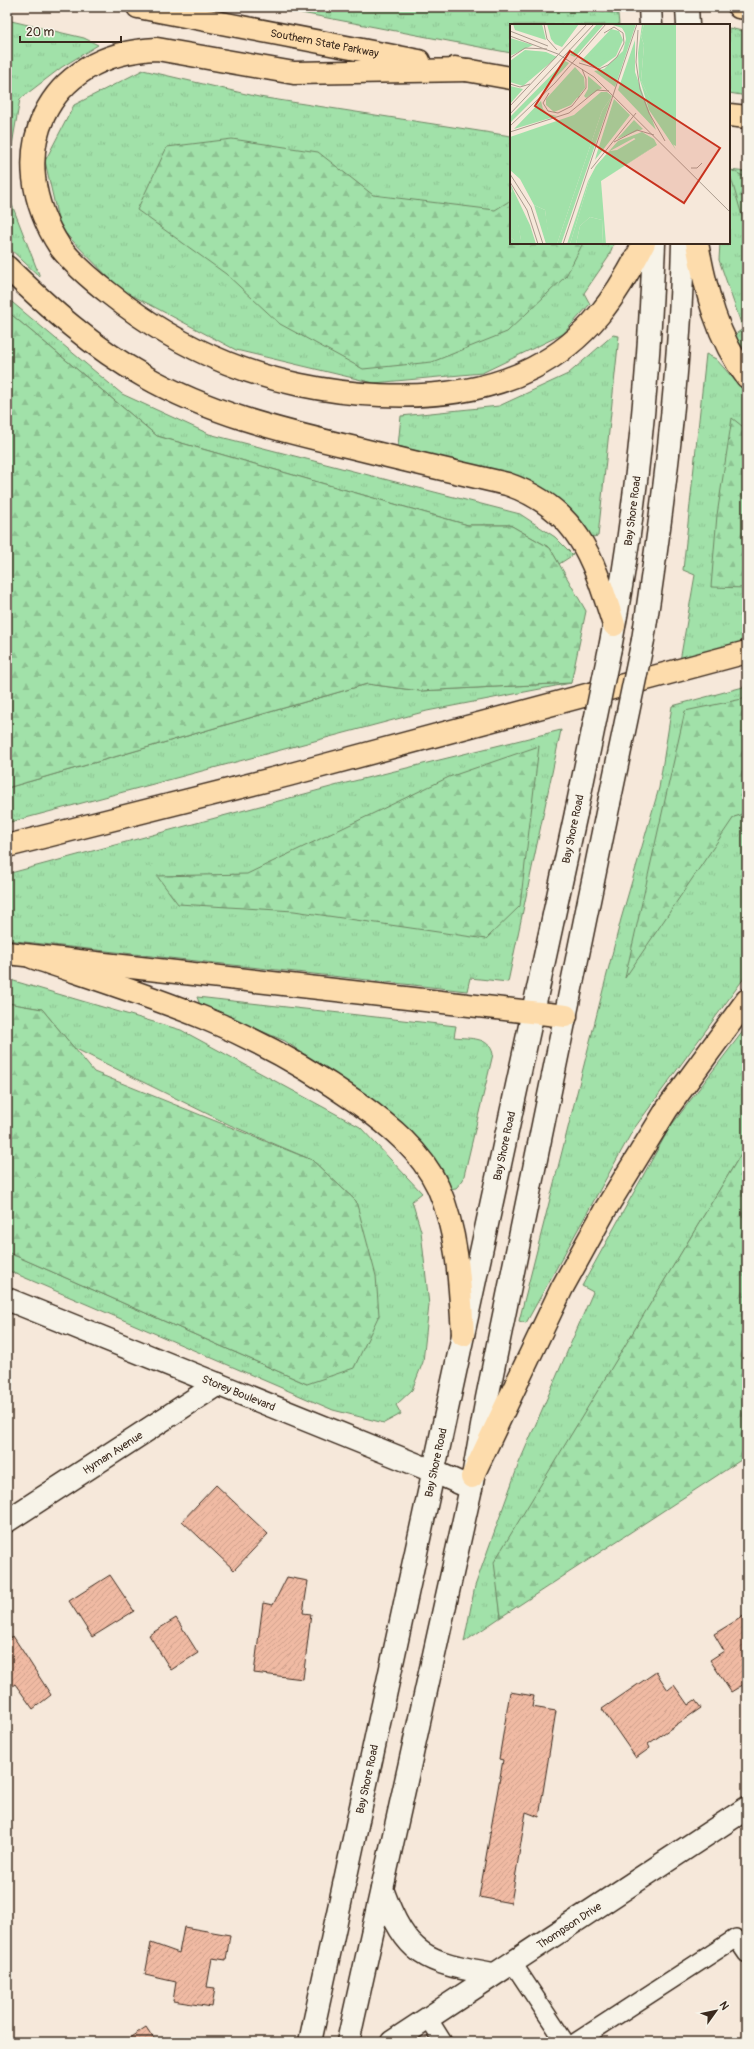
<svg xmlns="http://www.w3.org/2000/svg" width="754" height="2049" font-family="Pangolin,sans-serif">
<defs>
<pattern id="grass-tufts" width="24" height="20" patternUnits="userSpaceOnUse"><rect width="24" height="20" fill="#a1e1a9"/><path d="M3 7l-1-3M5 7V3M7 7l1-3M15 17l-1-3M17 17v-4M19 17l1-3" fill="none" stroke="#8cc191"/></pattern>
<pattern id="forest-firs" width="22" height="20" patternUnits="userSpaceOnUse"><rect width="22" height="20" fill="#a1e1a9"/><path d="M5 1l3.5 6h-7zM16 11l3.5 6h-7z" fill="#8cc191"/></pattern>
<pattern id="building-hatch" width="6" height="6" patternUnits="userSpaceOnUse"><rect width="6" height="6" fill="#f0baa3"/><path d="M-1 1l2-2M0 6l6-6M5 7l2-2" fill="none" stroke="#cfa08c"/></pattern>
</defs>
<rect width="100%" height="100%" fill="#f6e8da"/>
<filter id="ink" filterUnits="userSpaceOnUse"><feTurbulence type="fractalNoise" baseFrequency=".025" numOctaves="2"/><feDisplacementMap in="SourceGraphic" scale="8" xChannelSelector="R" yChannelSelector="G"/><feConvolveMatrix kernelMatrix="1 2 1 2 8 2 1 2 1" color-interpolation-filters="sRGB"/></filter>
<g filter="url(#ink)">
<!-- grass -->
<path fill="url(#grass-tufts)" stroke="#6e8664" d="M270,7H579L618,14L619,25H511V53Z
M7,20L84,38L98,45L62,67L20,99L7,174Z
M729,28L747,32V96L729,93Z
M143,70L259,97L511,136V243H614L608,258L584,293L590,304L563,334L482,373L374,383L236,350L120,289L60,228L45,161L74,105Z
M729,170L747,172V353L734,335L743,329L719,260L720,243H729Z
M7,192L40,277L7,246Z
M7,298L122,394L209,434L520,514L555,537L573,555L559,564L550,548L510,525H468L157,436L7,311Z
M613,335L619,336L598,536L587,538L569,507L528,480L398,446L401,416L499,406L568,374Z
M706,354L716,359L747,394V644L680,661L695,575L683,570Z
M571,683L427,711L7,823V788L367,684L420,691Z
M747,686V974L633,1130L526,1323L519,1321L621,919L659,788L672,706Z
M561,730L508,982L470,978L467,991L7,940V874L338,785Z
M7,979L181,1030L360,1127L422,1193L412,1201L421,1231L429,1305L423,1362L412,1390L396,1405L401,1414L384,1423L333,1410L7,1270V1252L307,1384L356,1201L312,1160L230,1125L74,1048L42,1009L7,1003Z
M197,997L456,1026L454,1037C470,1039 489,1036 493,1054L463,1180L456,1188L448,1189L377,1105L285,1041L200,1005Z
M747,1026V1144L495,1562L501,1617L464,1642L475,1586L519,1463L593,1292L582,1286L670,1127Z"/>
<!-- forest -->
<path fill="url(#forest-firs)" stroke="#6e8664" d="M232,139L318,152L373,195L495,210L511,200V243H583L566,276L507,332L432,362L363,369L280,324L226,274L137,210L167,147Z
M729,169L747,178V233L729,171Z
M7,311L157,436L468,525H510L550,548L586,611L571,683L420,691L367,684L7,788Z
M732,418L747,430V588L711,587L717,515Z
M747,698V813L734,817L625,978L685,711Z
M539,746L520,906L486,939L294,911L178,904L157,876L247,874L449,777Z
M7,1003L42,1009L94,1072L312,1160L356,1201L376,1276L379,1315L354,1368L307,1384L7,1252Z
M747,1144V1456L501,1617L494,1562Z"/>
<!-- building -->
<path fill="url(#building-hatch)" stroke="#3b2a1e" d="M216,1485L268,1534L234,1570L182,1521Z
M110,1575L134,1611L92,1637L69,1601Z
M287,1577L308,1581L303,1613L311,1614L303,1679L254,1673L263,1603L273,1605Z
M747,1614V1679L744,1681L746,1683L731,1692L710,1660L724,1651L714,1634Z
M176,1618L198,1653L171,1670L149,1635Z
M13,1636L51,1695L33,1709L15,1684L7,1690V1640Z
M656,1672L668,1690L674,1685L688,1705L695,1700L701,1708L648,1744L650,1748L636,1758L602,1709Z
M510,1692L534,1696L532,1707L556,1711L539,1817L526,1812L511,1903L479,1897L503,1760L499,1759Z
M184,1927L230,1935L226,1960L212,1958L207,1987L215,1988L212,2007L173,2001L176,1982L145,1975L151,1943L179,1953Z
M146,2027L156,2042H123Z"/>
<g fill="none" stroke-linecap="round" stroke-linejoin="round">
<!-- lane casing -->
<g stroke="#3b2a1e" stroke-width="20">
<path id="lane" d="M512,1962L565,2042
M428,2018L443,2042
M576,2042L736,1938L747,1954"/>
</g>
<!-- street casing -->
<g stroke="#3b2a1e" stroke-width="25">
<g id="street">
<path id="s1" d="M7,1299L435,1472L471,1488"/>
<path id="s2" d="M7,1521L218,1384"/>
<path id="s3" d="M392,2042L747,1808"/>
</g>
</g>
<!-- secondary casing -->
<g stroke="#3b2a1e" stroke-width="25">
<g id="secondary">
<path d="M650,7L651,25"/>
<path d="M687,7L688,25"/>
<path d="M643,640C663,508 680,377 683,243"/>
<path id="s4" d="M610,648C636,515 649,379 654,243"/>
<path d="M382,1889C407,1957 425,1962 493,1974"/>
<path id="s5" d="M310,2042L576,813"/>
<path d="M348,2042L471,1488L487,1398L609,803"/>
</g>
</g>
<!-- highway casing -->
<g stroke="#3b2a1e" stroke-width="25">
<g id="highway">
<path id="s6" d="M138,7L419,61"/>
<path d="M739,7L747,8"/>
<path d="M455,68L511,78"/>
<path d="M469,70L294,73L157,49C45,53 0,156 60,247C74,265 92,280 110,294C145,322 185,346 227,363C313,398 448,412 533,368C588,340 617,296 644,243"/>
<path d="M729,115L747,117"/>
<path d="M697,243C706,291 717,338 747,377"/>
<path d="M7,267C48,307 93,348 144,376C209,413 278,430 351,447C403,460 455,472 507,484C579,509 593,559 614,625"/>
<path d="M7,846L288,775L747,652"/>
<path d="M7,953L566,1016"/>
<path d="M32,957C90,977 148,995 204,1018C258,1040 311,1070 358,1103C390,1126 421,1151 438,1187C458,1232 460,1286 463,1335"/>
<path d="M472,1477L562,1288L605,1210L667,1109L747,1000"/>
</g>
</g>
<!-- lane -->
<use href="#lane" stroke="#f7f3e8" stroke-width="17"/>
<!-- street -->
<use href="#street" stroke="#f7f3e8" stroke-width="22"/>
<!-- secondary -->
<use href="#secondary" stroke="#f7f3e8" stroke-width="22"/>
<!-- highway -->
<use href="#highway" stroke="#fddcac" stroke-width="22"/>
<!-- secondary-bridge casing -->
<g stroke="#3b2a1e" stroke-width="25" stroke-linecap="butt">
<path id="secondary-bridge" d="M609,803L643,640
M576,813L610,648"/>
</g>
<!-- secondary-bridge -->
<use href="#secondary-bridge" stroke="#f7f3e8" stroke-width="22"/>
</g>
</g>
<g text-anchor="middle" dominant-baseline="central" stroke-width="4" stroke-linejoin="round" paint-order="stroke">
<!-- street labels -->
<g font-size="11" fill="#3b2a1e" stroke="#f7f3e8">
<text stroke="none"><textPath href="#s6" startOffset="190">Southern State Parkway</textPath></text>
<text stroke="none"><textPath href="#s4" startOffset="139">Bay Shore Road</textPath></text>
<text transform="translate(573 829) rotate(-78)">Bay Shore Road</text>
<text stroke="none"><textPath href="#s5" startOffset="917">Bay Shore Road</textPath></text>
<text stroke="none"><textPath href="#s1" startOffset="250">Storey Boulevard</textPath></text>
<text stroke="none"><textPath href="#s2" startOffset="126">Hyman Avenue</textPath></text>
<text stroke="none"><textPath href="#s5" startOffset="593">Bay Shore Road</textPath></text>
<text stroke="none"><textPath href="#s5" startOffset="269">Bay Shore Road</textPath></text>
<text stroke="none"><textPath href="#s3" startOffset="212">Thompson Drive</textPath></text>
</g>
</g>
<!-- overview -->
<g transform="translate(510 24)">
<rect width="220" height="220" fill="#f6e8da"/>
<path d="M3,0H32L36,16L5,6ZM87,0H94L65,33L60,31ZM100,0H126L105,63L84,47L94,45L113,27L116,15L115,9L112,4ZM132,0H134L131,12L134,21L131,57L166,126L139,86L129,53L128,29ZM101,5L109,7L113,16L106,32L89,44L71,37ZM0,14L23,21L0,32ZM125,16V48L146,106L108,66ZM15,26L36,28L47,33L13,62L0,58V37ZM55,37L59,39L53,46L0,99V93ZM65,43L74,53L75,64L61,81L44,88L36,81V75ZM78,52L92,64L76,74L74,72L78,65ZM0,62L13,65L0,80ZM102,72L51,220H47L92,87ZM104,75L120,91L85,136L86,132ZM31,77L33,85L38,90L47,92L4,105ZM124,96L133,105L107,115ZM132,108L144,115L147,121L91,157L140,125L124,114L100,127L79,157L60,220H57L78,157L86,142L108,117ZM0,159L20,201L26,220H2L0,217V213L4,216H11ZM24,181L35,186L40,220H36ZM80,193L92,196L93,220H66L70,202Z" fill="#a1e1a9"/>
<path d="M37,0H69L52,23L45,20L41,15ZM134,0H166V122L162,120L131,57L134,21L131,12ZM100,11L105,15L106,27L89,38L71,37L88,29V22ZM118,13L117,25L101,58L90,48L105,39L113,29ZM21,27L34,28L42,31V35L24,50L15,55H10L2,49L0,42L9,31ZM66,47L72,54L73,61L69,73L46,82L43,77L46,71L63,56ZM114,52H119V67L126,83L109,65ZM91,68H97L102,72L92,87L47,220L39,219L35,186L24,181L10,155L0,146V113L64,91ZM105,78L115,87L116,91L99,112H96L100,105ZM129,113L139,116L140,125L91,157L96,220H93L92,196L80,193L70,202L66,220H60L79,157L88,140L100,127L107,126ZM0,165L4,173L11,216H4L0,213Z" fill="#a1e1a9"/>
<path fill="none" stroke="#ab9c8f" stroke-width="1" d="M34,0L37,15L47,26M128,6L126,38L130,65L139,89L155,117M0,7L38,22M0,12L48,30L84,53L220,188M0,34L15,24L37,25M69,39L89,45L98,41L107,33L114,19L113,9L104,3L94,9M0,60L10,63L20,60M39,69L33,79L38,87L48,89L62,82L76,64V55L72,45M0,82L77,0M0,90L84,0M0,102L45,59L96,0M0,108L59,89L87,66L99,67M104,118L127,106L144,111M181,144H187L192,139M81,145L126,89M0,150L21,183L33,220M0,158L17,186L28,220M53,220L127,0"/>
<path fill="#c8321e" fill-opacity="0.15" stroke="#c8321e" stroke-width="2" d="M60,27L210,124L174,179L25,82Z"/>
<rect width="220" height="220" fill="none" stroke="#3b2a1e" stroke-width="2"/>
</g>
<!-- margin -->
<rect width="754" height="2049" fill="none" stroke="#f7f3e8" stroke-width="24"/>
<rect x="12" y="12" width="730" height="2025" fill="none" stroke="#3b2a1e" stroke-width="1.5" filter="url(#ink)"/>
<!-- north arrow -->
<g transform="translate(716 2011) rotate(57)" stroke="#f7f3e8" stroke-width="3" paint-order="stroke">
<path d="M0-3L7 15L0 10L-7 15Z" fill="#3b2a1e"/>
<text y="-6" font-size="11" font-weight="bold" text-anchor="middle" fill="#3b2a1e">N</text>
</g>
<!-- scale -->
<path d="M20 36v6h101v-6" fill="none" stroke="#3b2a1e" stroke-width="2"/>
<text x="26" y="36" font-size="12" fill="#3b2a1e" stroke="#f7f3e8" stroke-width="3" paint-order="stroke">20 m</text>
</svg>
